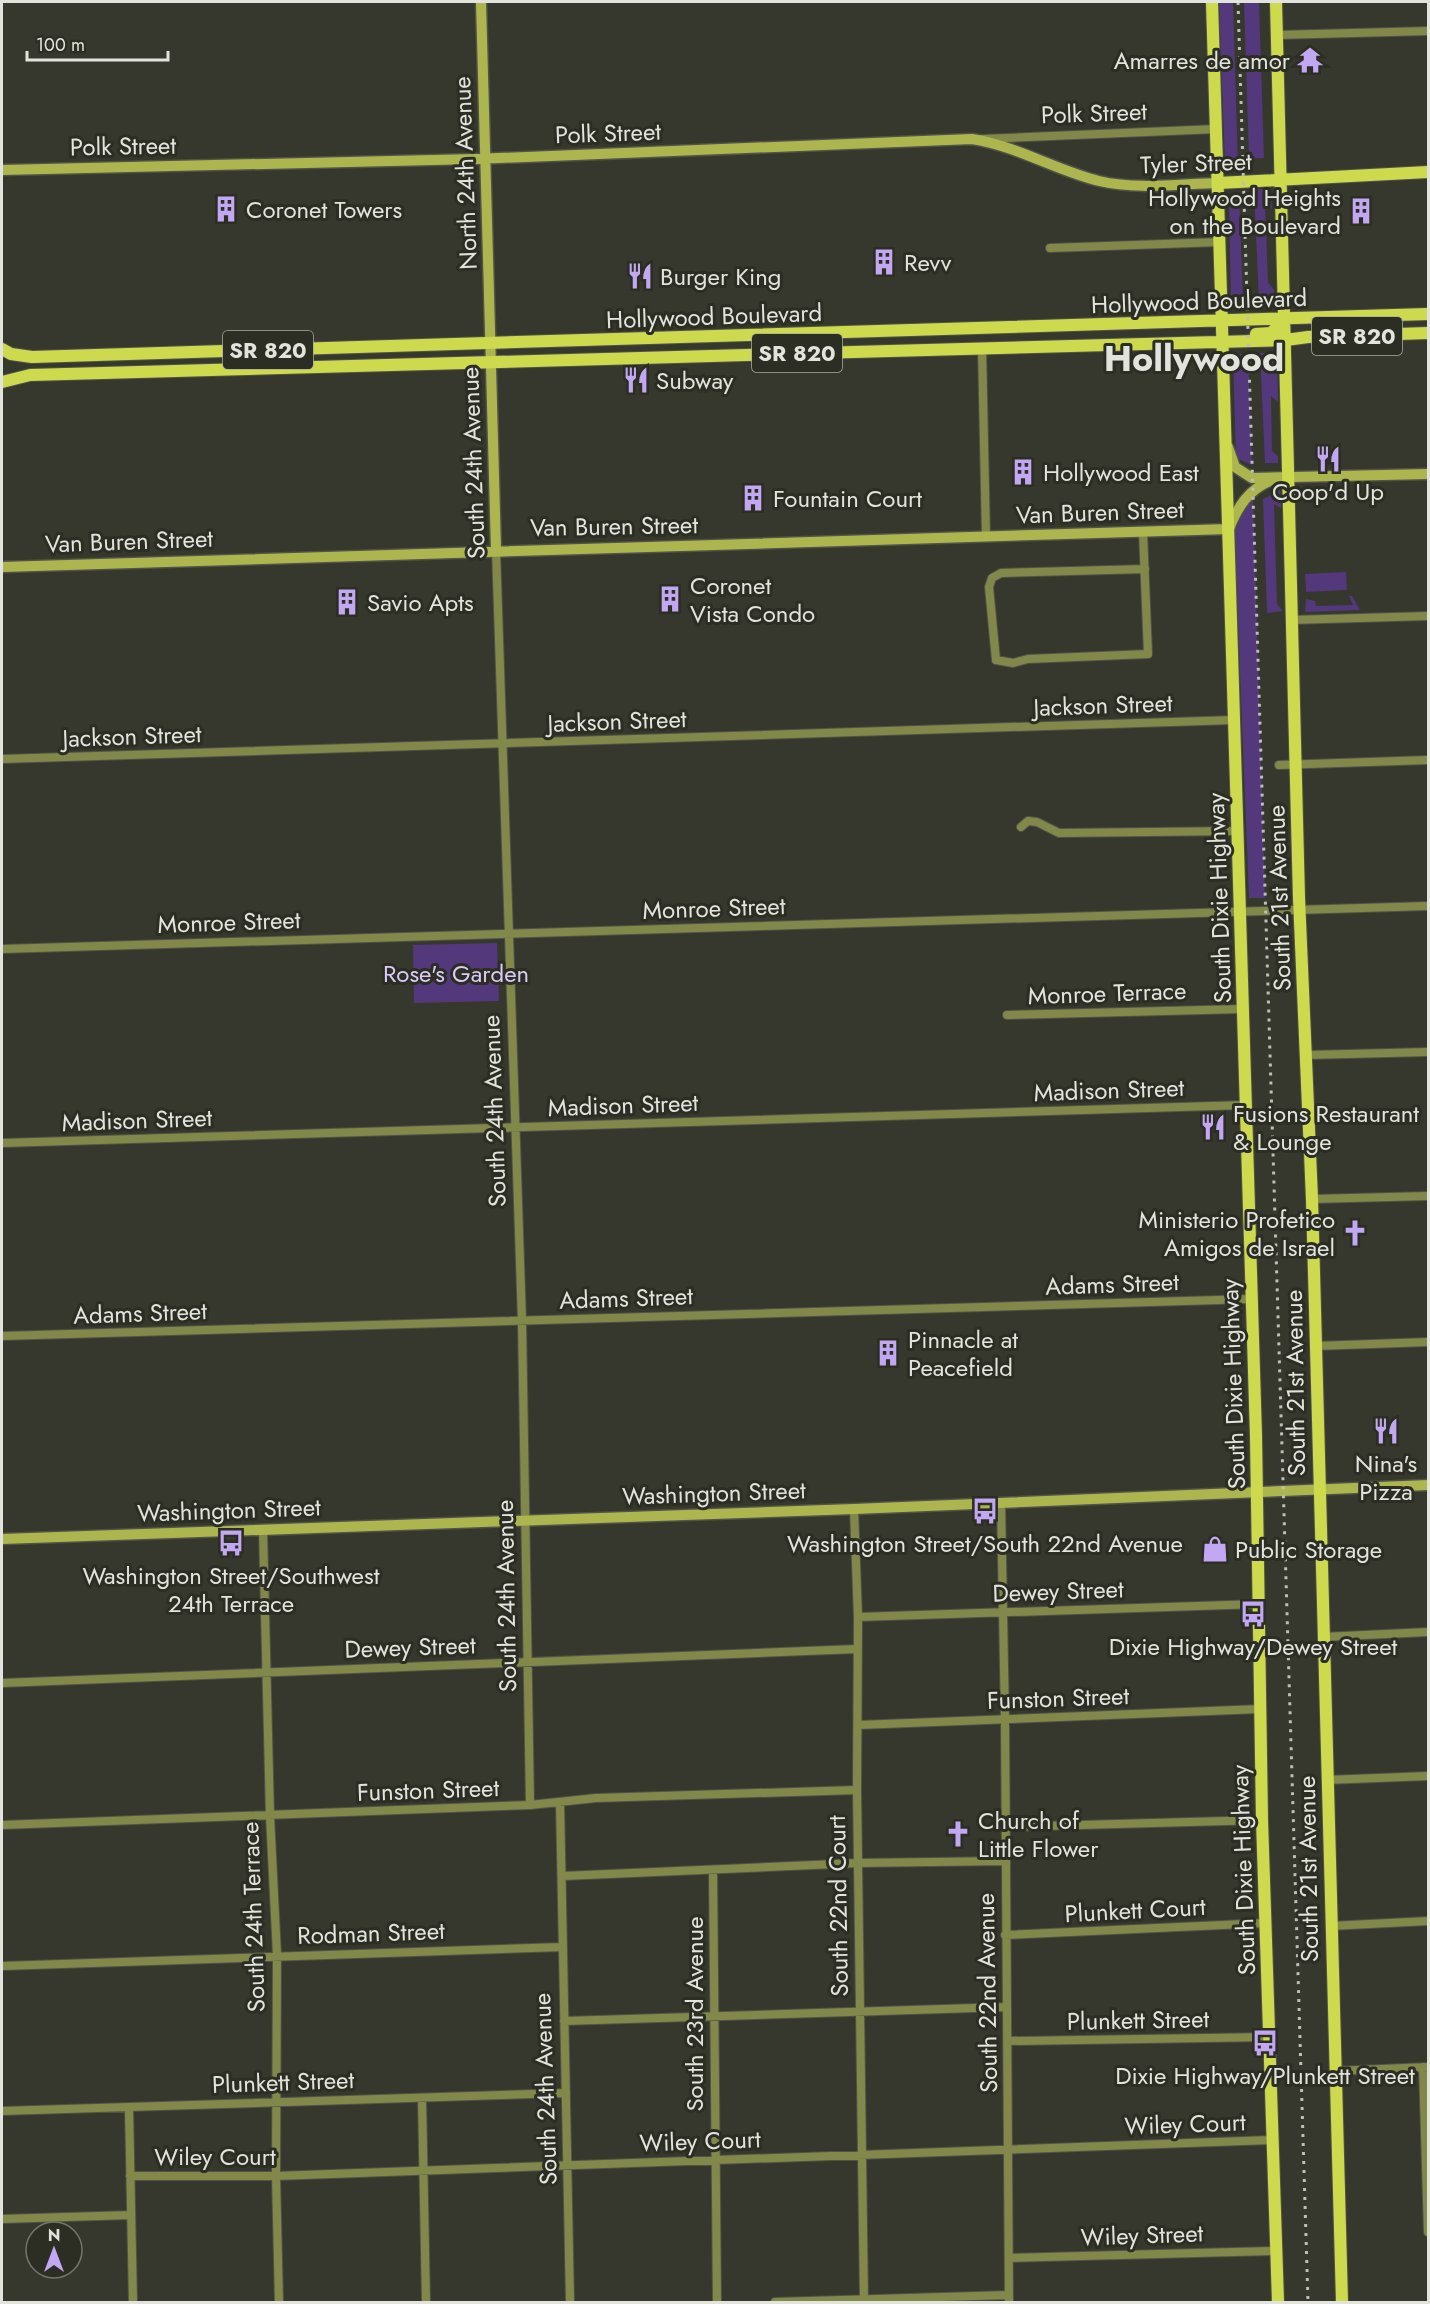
<svg xmlns="http://www.w3.org/2000/svg" width="1430" height="2304" font-family="Jost,sans-serif">
<rect width="100%" height="100%" fill="#36372d"/>
<!-- green -->
<path fill="#53387c" d="M1219,2H1233L1238,165H1225Z
M1244,2H1259L1264,158L1249,159Z
M1254,189H1265L1271,196L1272,209L1265,204L1268,282L1274,290V302H1259Z
M1239,191L1243,302L1231,303L1229,209L1231,197Z
M1260,353H1277L1278,402L1271,396L1272,451L1278,456V463H1265Z
M1237,354H1248L1252,465L1236,458L1233,356Z
M1271,485L1280,486L1281,508L1274,504L1277,604L1283,611L1267,613L1263,499L1271,495Z
M1253,498L1265,898H1249L1234,522Z
M1346,572L1347,590L1306,592L1305,574Z
M1349,596H1352L1360,610L1305,612L1306,599L1315,601L1316,606L1353,605Z
M497,943L499,1001L414,1003L413,945Z"/>
<g fill="none" stroke-linecap="round" stroke-linejoin="round">
<!-- street casing -->
<g stroke="#515349" stroke-width="10">
<path id="street" d="M1277,35L1428,31
M983,139L1217,129
M1050,248L1220,242
M982,348L986,537
M1143,532L1148,654L1028,659L1013,663L996,660L989,587L992,578L1001,573L1145,569
M496,550L522,1321L530,1805
M1291,620L1428,616
M2,759L1234,720
M1279,765L1428,760
M1021,827L1028,821L1037,822L1059,833L1238,831
M2,949L1428,906
M1007,1015L1243,1009
M1307,1055L1428,1052
M2,1143L1246,1105
M1312,1199L1428,1196
M2,1336L1252,1299
M1315,1346L1428,1342
M1001,1503L1005,1720L1009,2302
M854,1509L858,1617L857,1790L864,2302
M263,1530L270,1816L277,1955L276,2176L279,2302
M858,1617L1259,1604
M1322,1637L1428,1632
M2,1683L857,1649
M858,1725L1260,1709
M1326,1780L1428,1776
M560,1802L570,2302
M2,1825L530,1805L596,1798L857,1790
M1006,1827L1262,1820
M713,1870L717,2302
M563,1876L858,1863L1005,1861
M1330,1926L1428,1921
M1005,1935L1266,1923
M2,1966L563,1947
M564,2021L1006,2007
M1008,2041L1269,2037
M1423,2067L1428,2232
M1335,2071L1428,2067
M422,2098L426,2302
M129,2108L133,2302
M2,2111L566,2093
M130,2176H276L1271,2140
M2,2219L131,2215
M1009,2258L1275,2251
M775,2302L1009,2295"/>
</g>
<!-- secondary casing -->
<g stroke="#515349" stroke-width="13">
<path id="secondary" d="M481,2L496,550
M2,170L475,159L972,139C1017,146 1055,170 1099,181C1137,190 1179,184 1218,183
M1228,447L1235,467L1252,478L1428,474
M2,567L1229,529C1238,506 1249,489 1272,480
M2,1539L854,1509L1428,1485"/>
</g>
<!-- primary casing -->
<g stroke="#515349" stroke-width="14">
<path id="primary" d="M1212,2L1256,1436L1262,1820L1278,2302
M1276,2L1299,898L1312,1199L1342,2302
M1218,183L1428,172
M1256,334L1271,333L1286,319
M2,349L11,354L32,357L1428,314
M2,382L30,375L1286,340L1308,337L1428,333"/>
</g>
<!-- street -->
<use href="#street" stroke="#82884a" stroke-width="8"/>
<!-- secondary -->
<use href="#secondary" stroke="#adb64e" stroke-width="10"/>
<!-- primary -->
<use href="#primary" stroke="#ceda4d" stroke-width="12"/>
<!-- rail -->
<path stroke="#bebfb8" stroke-width="3" stroke-dasharray="3 6" stroke-linecap="butt" d="M1238,2L1308,2302"/>
</g>
<!-- icons -->
<defs>
<g id="temple-bare" transform="scale(2.07)"><path d="M0-6L5-2H3V0L6.5 2.5H4V6H1.5V3h-3V6H-4V2.5H-6.5L-3 0V-2H-5Z" fill="#c2a8f2" stroke="#2c2d23" stroke-width="2.5" paint-order="stroke"/></g>
<g id="building-bare" transform="scale(2.07)"><path d="M-4-6H4V6H1V3H-1V6H-4ZM-2.5-4.3h1.7v1.8h-1.7ZM.8-4.3h1.7v1.8H.8ZM-2.5-1h1.7V.8h-1.7ZM.8-1h1.7V.8H.8Z" fill="#c2a8f2" stroke="#2c2d23" stroke-width="2.5" paint-order="stroke"/></g>
<g id="restaurant-bare" transform="scale(2.07)"><path d="M-5-6h1v4h1v-4h1v4h1v-4h1v5L-1.5 .5V6h-2V.5L-5-1ZM5-6V6H3V1.5H1.5Q1.5-4 5-6Z" fill="#c2a8f2" stroke="#2c2d23" stroke-width="2.5" paint-order="stroke"/></g>
<g id="church-bare" transform="scale(2.07)"><path d="M-1.2-6h2.4v3.5h3.3v2.4h-3.3V6h-2.4V-.1h-3.3v-2.4h3.3Z" fill="#c2a8f2" stroke="#2c2d23" stroke-width="2.5" paint-order="stroke"/></g>
<g id="bus-bare" transform="scale(2.07)"><path d="M-5-6H5V4H4V6H2V4H-2V6H-4V4H-5ZM-3.5-4V0h7V-4ZM-3.5 1.2v1.5H-2V1.2ZM2 1.2v1.5H3.5V1.2Z" fill="#c2a8f2" stroke="#2c2d23" stroke-width="2.5" paint-order="stroke"/></g>
<g id="shop-bare" transform="scale(2.07)"><path d="M-5-2.5h2.3a2.7 3.5 0 0 1 5.4 0H5L5.5 6h-11ZM-1.5-2.5h3a1.5 2.3 0 0 0-3 0Z" fill="#c2a8f2" stroke="#2c2d23" stroke-width="2.5" paint-order="stroke"/></g>
</defs>
<g fill-rule="evenodd">
<use href="#temple-bare" x="1310" y="60"/>
<use href="#building-bare" x="226" y="209"/>
<use href="#building-bare" x="1361" y="211"/>
<use href="#building-bare" x="884" y="262"/>
<use href="#restaurant-bare" x="640" y="276"/>
<use href="#restaurant-bare" x="636" y="380"/>
<use href="#restaurant-bare" x="1328" y="459"/>
<use href="#building-bare" x="1023" y="472"/>
<use href="#building-bare" x="753" y="498"/>
<use href="#building-bare" x="670" y="599"/>
<use href="#building-bare" x="347" y="602"/>
<use href="#restaurant-bare" x="1213" y="1127"/>
<use href="#church-bare" x="1355" y="1233"/>
<use href="#building-bare" x="888" y="1353"/>
<use href="#restaurant-bare" x="1386" y="1431"/>
<use href="#bus-bare" x="985" y="1511"/>
<use href="#bus-bare" x="231" y="1543"/>
<use href="#shop-bare" x="1215" y="1549"/>
<use href="#bus-bare" x="1253" y="1614"/>
<use href="#church-bare" x="958" y="1834"/>
<use href="#bus-bare" x="1265" y="2043"/>
</g>
<g text-anchor="middle" dominant-baseline="central" stroke-width="6" stroke-linejoin="round" paint-order="stroke">
<!-- shield labels -->
<g fill="#2c2d23" stroke="#abaca4" stroke-width="1.5">
<rect x="1312" y="317" width="90" height="38" rx="4.5"/>
<rect x="223" y="331" width="90" height="38" rx="4.5"/>
<rect x="752" y="334" width="90" height="38" rx="4.5"/>
</g>
<g font-size="22" font-weight="bold" fill="#e1e3dc">
<text x="1357" y="336">SR 820</text>
<text x="268" y="350">SR 820</text>
<text x="797" y="353">SR 820</text>
</g>
<!-- poi labels -->
<g font-size="24" fill="#e1e3dc" stroke="#2c2d23" text-anchor="start">
<text x="1290" y="60" text-anchor="end">Amarres de amor</text>
<text x="1341" y="197" text-anchor="end">Hollywood Heights<tspan x="1341" dy="28">on the Boulevard</tspan></text>
<text x="246" y="209">Coronet Towers</text>
<text x="904" y="262">Revv</text>
<text x="660" y="276">Burger King</text>
<text x="656" y="380">Subway</text>
<text x="1043" y="472">Hollywood East</text>
<text x="1328" y="491" text-anchor="middle">Coop'd Up</text>
<text x="773" y="498">Fountain Court</text>
<text x="690" y="585">Coronet<tspan x="690" dy="28">Vista Condo</tspan></text>
<text x="367" y="602">Savio Apts</text>
<text x="1233" y="1113">Fusions Restaurant<tspan x="1233" dy="28">&amp; Lounge</tspan></text>
<text x="1335" y="1219" text-anchor="end">Ministerio Profetico<tspan x="1335" dy="28">Amigos de Israel</tspan></text>
<text x="908" y="1339">Pinnacle at<tspan x="908" dy="28">Peacefield</tspan></text>
<text x="1386" y="1463" text-anchor="middle">Nina's<tspan x="1386" dy="28">Pizza</tspan></text>
<text x="985" y="1543" text-anchor="middle">Washington Street/South 22nd Avenue</text>
<text x="1235" y="1549">Public Storage</text>
<text x="231" y="1575" text-anchor="middle">Washington Street/Southwest<tspan x="231" dy="28">24th Terrace</tspan></text>
<text x="1253" y="1646" text-anchor="middle">Dixie Highway/Dewey Street</text>
<text x="978" y="1820">Church of<tspan x="978" dy="28">Little Flower</tspan></text>
<text x="1265" y="2075" text-anchor="middle">Dixie Highway/Plunkett Street</text>
</g>
<!-- street labels -->
<g font-size="24" fill="#e1e3dc" stroke="#2c2d23">
<text transform="translate(1094 113) rotate(-2)">Polk Street</text>
<text transform="translate(608 133) rotate(-2)">Polk Street</text>
<text transform="translate(123 146) rotate(-1)">Polk Street</text>
<text transform="translate(1196 163) rotate(-2)">Tyler Street</text>
<text transform="translate(465 173) rotate(-92)">North 24th Avenue</text>
<text transform="translate(1199 301) rotate(-2)">Hollywood Boulevard</text>
<text transform="translate(714 316) rotate(-2)">Hollywood Boulevard</text>
<text transform="translate(473 463) rotate(-92)">South 24th Avenue</text>
<text transform="translate(1100 512) rotate(-2)">Van Buren Street</text>
<text transform="translate(614 526) rotate(-1)">Van Buren Street</text>
<text transform="translate(129 541) rotate(-2)">Van Buren Street</text>
<text transform="translate(1103 705) rotate(-2)">Jackson Street</text>
<text transform="translate(617 721) rotate(-2)">Jackson Street</text>
<text transform="translate(132 736) rotate(-2)">Jackson Street</text>
<text transform="translate(1219 898) rotate(-92)">South Dixie Highway</text>
<text transform="translate(1279 898) rotate(-92)">South 21st Avenue</text>
<text transform="translate(714 908) rotate(-2)">Monroe Street</text>
<text transform="translate(229 922) rotate(-2)">Monroe Street</text>
<text transform="translate(1107 993) rotate(-2)">Monroe Terrace</text>
<text transform="translate(1109 1090) rotate(-2)">Madison Street</text>
<text transform="translate(623 1105) rotate(-2)">Madison Street</text>
<text transform="translate(494 1111) rotate(-92)">South 24th Avenue</text>
<text transform="translate(137 1120) rotate(-2)">Madison Street</text>
<text transform="translate(1112 1284) rotate(-2)">Adams Street</text>
<text transform="translate(626 1298) rotate(-2)">Adams Street</text>
<text transform="translate(140 1313) rotate(-2)">Adams Street</text>
<text transform="translate(1295 1383) rotate(-91)">South 21st Avenue</text>
<text transform="translate(1233 1384) rotate(-92)">South Dixie Highway</text>
<text transform="translate(714 1493) rotate(-2)">Washington Street</text>
<text transform="translate(229 1510) rotate(-2)">Washington Street</text>
<text transform="translate(1058 1591) rotate(-2)">Dewey Street</text>
<text transform="translate(506 1596) rotate(-91)">South 24th Avenue</text>
<text transform="translate(410 1647) rotate(-2)">Dewey Street</text>
<text transform="translate(1058 1698) rotate(-2)">Funston Street</text>
<text transform="translate(428 1790) rotate(-2)">Funston Street</text>
<text transform="translate(1308 1869) rotate(-91)">South 21st Avenue</text>
<text transform="translate(1243 1870) rotate(-92)">South Dixie Highway</text>
<text transform="translate(838 1906) rotate(-91)">South 22nd Court</text>
<text transform="translate(1135 1910) rotate(-3)">Plunkett Court</text>
<text transform="translate(253 1917) rotate(-92)">South 24th Terrace</text>
<text transform="translate(371 1933) rotate(-2)">Rodman Street</text>
<text transform="translate(987 1993) rotate(-91)">South 22nd Avenue</text>
<text transform="translate(694 2014) rotate(-90)">South 23rd Avenue</text>
<text transform="translate(1138 2020) rotate(-1)">Plunkett Street</text>
<text transform="translate(283 2082) rotate(-2)">Plunkett Street</text>
<text transform="translate(545 2089) rotate(-92)">South 24th Avenue</text>
<text transform="translate(1185 2124) rotate(-2)">Wiley Court</text>
<text transform="translate(700 2141) rotate(-2)">Wiley Court</text>
<text x="215" y="2156">Wiley Court</text>
<text transform="translate(1142 2235) rotate(-2)">Wiley Street</text>
</g>
<!-- park labels -->
<g font-size="24" fill="#d9caf7" stroke="#2c2d23">
<text x="456" y="973">Rose's Garden</text>
</g>
<!-- town labels -->
<g font-size="36" font-weight="bold" fill="#e1e3dc" stroke="#2c2d23">
<text x="1194" y="358">Hollywood</text>
</g>
</g>
<!-- border -->
<rect width="1430" height="2304" fill="none" stroke="#e1e3dc" stroke-width="6"/>
<!-- north arrow -->
<g transform="translate(54 2250)"><circle r="28" fill="#2c2d23" stroke="#74766d" stroke-width="1.5"/>
<path d="M0-4.5L10 22L0 15L-10 22Z" fill="#c2a8f2"/>
<text y="-9" font-size="16" font-weight="bold" text-anchor="middle" fill="#e1e3dc">N</text>
</g>
<!-- scale -->
<path d="M27 51v9h141v-9" fill="none" stroke="#e1e3dc" stroke-width="3"/>
<text x="36" y="51" font-size="18" fill="#e1e3dc" stroke="#2c2d23" stroke-width="4.5" paint-order="stroke">100 m</text>
</svg>
